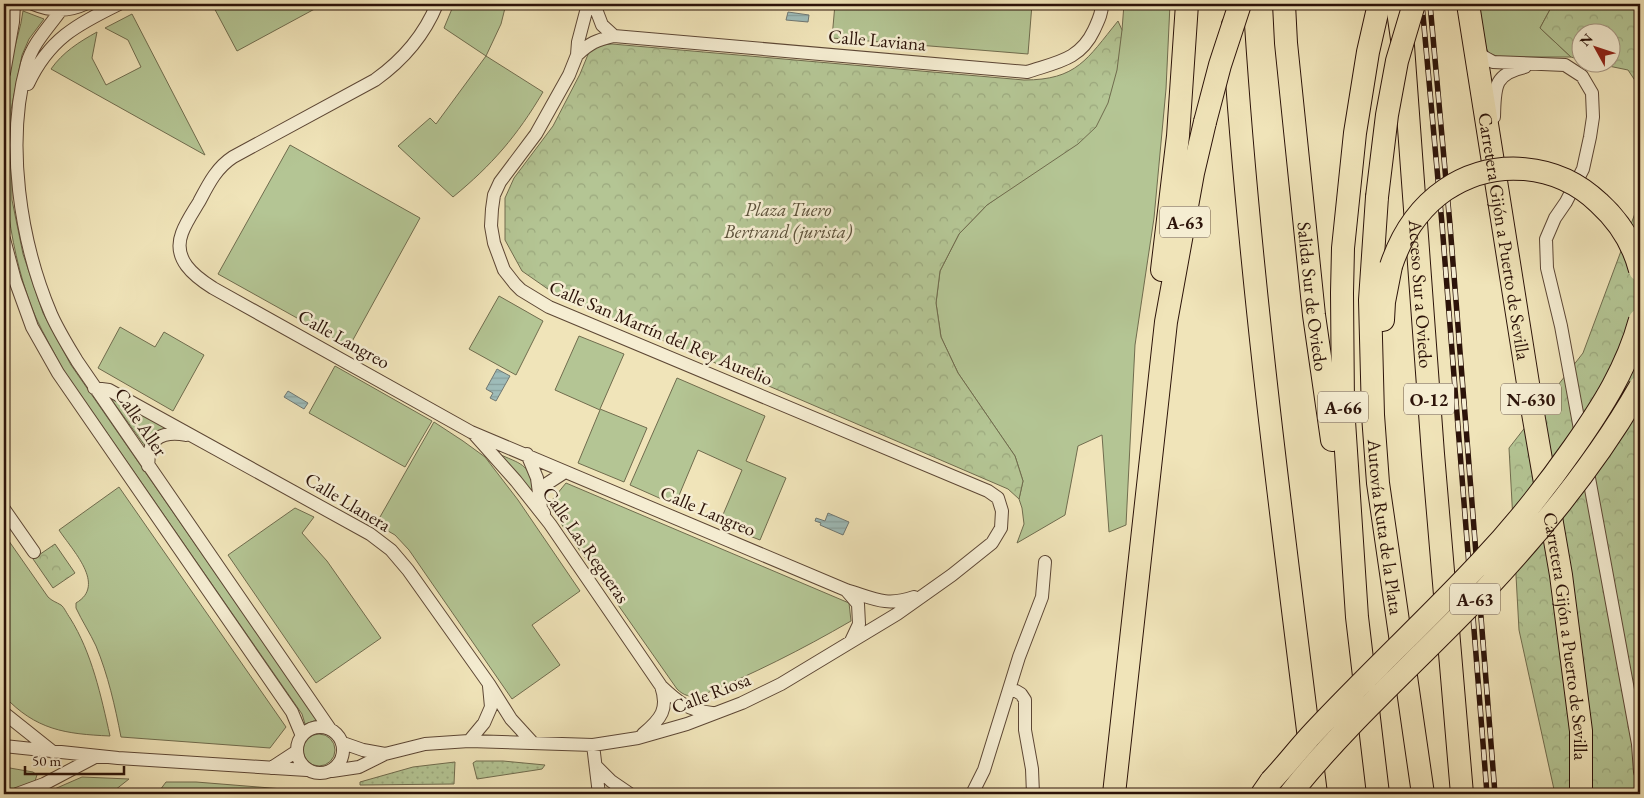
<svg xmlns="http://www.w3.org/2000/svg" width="1644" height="798" font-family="'EB Garamond',serif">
<defs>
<pattern id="forest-crowns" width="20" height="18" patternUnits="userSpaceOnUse" patternTransform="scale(1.25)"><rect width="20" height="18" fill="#b4c594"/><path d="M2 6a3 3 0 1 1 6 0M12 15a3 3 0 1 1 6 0" fill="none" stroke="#9ba87e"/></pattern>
<pattern id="garden-dots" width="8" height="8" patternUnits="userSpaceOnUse" patternTransform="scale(1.25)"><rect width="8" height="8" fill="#b4c594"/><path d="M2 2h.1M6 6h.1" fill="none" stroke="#9ba87e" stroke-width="1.8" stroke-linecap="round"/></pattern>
<pattern id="water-rules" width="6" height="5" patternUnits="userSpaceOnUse" patternTransform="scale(1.25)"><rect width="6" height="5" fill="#9ebcb9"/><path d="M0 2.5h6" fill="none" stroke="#88a19e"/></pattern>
</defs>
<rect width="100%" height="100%" fill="#f0e4b9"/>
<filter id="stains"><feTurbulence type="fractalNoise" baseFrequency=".004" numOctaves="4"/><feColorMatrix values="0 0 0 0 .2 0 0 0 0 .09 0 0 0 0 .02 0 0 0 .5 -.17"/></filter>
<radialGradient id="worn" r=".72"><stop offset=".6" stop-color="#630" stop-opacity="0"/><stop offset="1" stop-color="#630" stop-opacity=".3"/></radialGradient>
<!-- grass -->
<path fill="#b4c594" stroke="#706c4e" d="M212,4H322V5L237,51Z
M454,4H506L501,24L486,56L543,92C517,136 492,165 453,197L398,146L430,118L436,124L486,56L444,28Z
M835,4H1032L1028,54L832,38Z
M1124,4H1170L1166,89L1154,218L1135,345L1126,525L1109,532L1102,435L1078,446L1065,515L1017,543L1024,524L1022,508L1019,499L1023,481L1015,456L958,373L941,337L936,303L940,271L959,234L987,205L1015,185L1122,30Z
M1478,4H1553L1540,28L1571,57H1499L1489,53L1482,42Z
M23,11L44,19L29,39L22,55L11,110L12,200L23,254L43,313L71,365L317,720L305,724L302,714L62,368C54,352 44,335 36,318C10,258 0,173 4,108C6,92 8,75 12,59C15,43 21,28 23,11Z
M132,14L205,155L51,69C63,52 79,42 97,32L92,58L106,85L141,67L128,40L105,28Z
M290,145L420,218L349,347L218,274Z
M499,296L543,321L516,375L469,349Z
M120,327L155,347L164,332L204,355L173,411L98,368Z
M579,336L624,354L600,409L647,428L624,482L578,463L600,410L555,390Z
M335,366L432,421L405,467L309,413Z
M677,378L765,416L746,461L786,478L760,540L719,524L742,470L698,450L675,505L630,485Z
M109,396L169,428L153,435L145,446Z
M434,422L463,441L485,457L518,500L580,591L532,625L560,665L512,699L409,550L395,535L376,524Z
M501,455C524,465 529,465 533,490L531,493L501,457Z
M566,483L849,603L851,621C801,650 753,674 700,696C690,697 684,696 677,689L548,505Z
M119,487L286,727L270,748L121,737C115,706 108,675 96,646C90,633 82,621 76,608V603C107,585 72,550 59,530Z
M295,508L314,517L302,533L327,561L381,638L316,683L228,555Z
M4,534L48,597C52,601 56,602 61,605C64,607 67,614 70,618C92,653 101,696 110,736C65,734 36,730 4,696Z
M303 750a16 16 0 1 1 32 0a16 16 0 1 1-32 0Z
M4,767L33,772L37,775L34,784L8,794H4Z
M82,777L129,779L110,794H43Z
M166,782H196L345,794L449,792V794H286V792L278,794H157Z"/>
<!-- forest -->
<path fill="url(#forest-crowns)" stroke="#706c4e" d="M1553,4H1640V88L1628,70L1594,63L1612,62V32H1582L1581,60L1571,57L1540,28Z
M1118,21L1122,30L1117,70L1108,103L1096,127L1078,144L987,205L959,234L940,271L936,303L941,337L958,373L1015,456L1023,481L1019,499L1008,489L555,294L522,271L505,240V198L514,178L553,126L580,74L589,52L600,45L612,44L1024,80C1077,80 1087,59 1118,21Z
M1640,200V794H1555L1519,630L1509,448L1583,353Z
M55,544L75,573L53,588L33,559Z"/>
<!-- garden -->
<path fill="url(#garden-dots)" stroke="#706c4e" d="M476,761H503L545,765L542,769L536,770L477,779L473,763Z
M455,762L454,784L360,785V782L413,767Z"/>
<!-- water -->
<path fill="url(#water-rules)" stroke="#707873" d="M788,12L809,15L808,22L786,20Z
M497,369L510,376L496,401L490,398L493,393L486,389Z
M288,391L308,403L304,409L284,397Z
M828,513L849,522L843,535L820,525L821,523L815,521L816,518L825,521Z"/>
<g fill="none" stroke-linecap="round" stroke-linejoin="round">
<!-- street casing -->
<g stroke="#5d4735" stroke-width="14">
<path id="street" d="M33,4C50,11 68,12 85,4
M437,4C424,36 403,60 375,80L233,157C216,168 208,185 199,202C193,212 186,222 182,233C172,259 194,276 213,288L471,432L846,590C873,598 885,607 914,597
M594,4L602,25L614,36
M61,10C49,27 32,44 27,64C5,142 20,241 51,314C58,330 68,346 77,361L330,729
M1477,53L1493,62L1565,65L1582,76L1592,93L1593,117L1590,137L1583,169L1566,202L1555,218L1546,239L1547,268L1561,326L1638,744L1640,772
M577,55C590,43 596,40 614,36L1027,72C1057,62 1080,60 1094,30C1098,21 1102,14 1102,4
M4,73L13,22L14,4
M28,84C49,39 76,25 119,4
M1494,117C1495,88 1493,74 1525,67
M4,239L15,280L32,327L58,373L292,712L302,736
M94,388L109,390L370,534L391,550L408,570L489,684L511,719L532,742
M475,435L516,481L550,524L661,686C679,703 688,710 712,713
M527,454L537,478L541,508L544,513
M148,466C149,461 148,454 150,450C154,433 173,432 186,435
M539,494L548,483L565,472
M4,509L34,552
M846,590L858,604L859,624L851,641
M1010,691H1016L1021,694L1025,700V730L1032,769L1033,794
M4,713L53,752
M297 750a23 23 0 1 1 46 0a23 23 0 1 1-46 0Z
M643,734C661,719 669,709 661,686
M469,741L484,723L491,707L489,686
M343,743L363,750L385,754
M593,745L599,794
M4,746L118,758L307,770
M596,766L611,781L630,794
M271,768L297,751
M332,771L359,767L385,754L425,744L469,741L593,745L638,738L687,724L742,703L781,684L897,614L952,575L992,543L1001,528L1002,511L998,498L988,491L549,307L521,290L515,284L504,270L494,243L491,226L492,209L494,195L500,182L536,134L569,75L577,55L578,42L588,4
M17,794L44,784L97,756
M972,794L984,770L1019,657L1042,597L1045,562"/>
</g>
<!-- highway casing -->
<g stroke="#2c1309" stroke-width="24">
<g id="highway">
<path id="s1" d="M1284,4L1286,43L1314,315L1332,440"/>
<path id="s2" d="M1397,4L1403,46L1433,454L1462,794"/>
<path id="s3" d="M1468,4L1530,396L1561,575L1581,731V794"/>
<path d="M1233,25C1250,282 1284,538 1316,794"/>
<path id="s4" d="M1377,197L1370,300L1373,415L1378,483L1423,794"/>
<path d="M1162,270L1178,136L1187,4"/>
<path d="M1383,320L1384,302L1391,266"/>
<path d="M1114,794L1166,322L1193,173L1205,122"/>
<path d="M1262,794L1271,781"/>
<path d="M1378,794L1357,617L1343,406L1342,293L1343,248L1355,133L1368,52L1379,4"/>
</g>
</g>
<!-- street -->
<use href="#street" stroke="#f5edd2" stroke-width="12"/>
<!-- highway -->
<use href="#highway" stroke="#f0e4b9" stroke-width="22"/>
<!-- rail casing -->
<g stroke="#2c1309" stroke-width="5.5">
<path id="rail" d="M1422,4L1442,224L1487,794
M1430,4L1450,225L1495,794"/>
</g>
<!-- rail -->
<use href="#rail" stroke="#f5edd2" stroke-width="4" stroke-dasharray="11" stroke-linecap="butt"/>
<!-- highway-bridge casing -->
<g stroke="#2c1309" stroke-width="24" stroke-linecap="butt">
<path id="highway-bridge" d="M1205,122L1220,65L1240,4
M1377,197L1387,115L1397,61L1414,4
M1391,266C1401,236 1419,208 1445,190C1494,157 1557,163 1599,203C1620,222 1633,243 1640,270
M1271,781C1286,765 1299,748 1314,732C1368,674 1427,620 1481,562C1515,526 1546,487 1574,447C1602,407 1627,368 1640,320
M1290,794C1349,720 1421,658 1486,589C1544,527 1598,461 1640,387"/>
</g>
<!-- highway-bridge -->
<use href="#highway-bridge" stroke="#f0e4b9" stroke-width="22"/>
</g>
<g text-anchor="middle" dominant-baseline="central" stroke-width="5" stroke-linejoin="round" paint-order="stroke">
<!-- shield labels -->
<g fill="#f5edd2" stroke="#685445" stroke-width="1">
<rect x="1160" y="206.5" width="50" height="31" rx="4"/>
<rect x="1404" y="383.5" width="50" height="31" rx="4"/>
<rect x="1501" y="383.5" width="60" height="31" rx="4"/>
<rect x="1318" y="391.5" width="50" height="31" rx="4"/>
<rect x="1450" y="583.5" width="50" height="31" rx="4"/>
</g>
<g font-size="18" font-weight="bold" fill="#2c1309">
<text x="1185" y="222">A-63</text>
<text x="1429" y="399">O-12</text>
<text x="1531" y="399">N-630</text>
<text x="1343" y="407">A-66</text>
<text x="1475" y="599">A-63</text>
</g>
<!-- street labels -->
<g font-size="19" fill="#2c1309" stroke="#f5edd2">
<text transform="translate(877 40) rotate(5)">Calle Laviana</text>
<text stroke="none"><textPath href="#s3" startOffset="235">Carretera Gijón a Puerto de Sevilla</textPath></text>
<text stroke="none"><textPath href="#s2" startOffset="291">Acceso Sur a Oviedo</textPath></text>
<text stroke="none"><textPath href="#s1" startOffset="294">Salida Sur de Oviedo</textPath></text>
<text transform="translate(661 333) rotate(23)">Calle San Martín del Rey Aurelio</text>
<text transform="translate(344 339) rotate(29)">Calle Langreo</text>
<text transform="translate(141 422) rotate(56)">Calle Aller</text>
<text transform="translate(348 502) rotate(31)">Calle Llanera</text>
<text transform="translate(708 511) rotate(23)">Calle Langreo</text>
<text stroke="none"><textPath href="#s4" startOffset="331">Autovía Ruta de la Plata</textPath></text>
<text transform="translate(586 545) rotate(55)">Calle Las Regueras</text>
<text stroke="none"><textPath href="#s3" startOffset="640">Carretera Gijón a Puerto de Sevilla</textPath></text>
<text transform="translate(711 693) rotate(-21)">Calle Riosa</text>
</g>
<!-- park labels -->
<g font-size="19" font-style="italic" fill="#5c513a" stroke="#f5edd2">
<text x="788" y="209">Plaza Tuero<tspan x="788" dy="22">Bertrand (jurista)</tspan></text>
</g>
</g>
<!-- margin -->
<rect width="1644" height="798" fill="none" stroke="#f0e4b9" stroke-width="20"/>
<rect x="5" y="5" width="1634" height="788" fill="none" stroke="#2c1309" stroke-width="2.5"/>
<rect x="10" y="10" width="1624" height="778" fill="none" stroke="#2c1309"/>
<!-- north arrow -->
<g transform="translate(1596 48) rotate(310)"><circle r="24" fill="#f5edd2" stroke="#a59682"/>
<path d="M0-4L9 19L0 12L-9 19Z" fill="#8f2418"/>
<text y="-8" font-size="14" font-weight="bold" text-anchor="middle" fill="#2c1309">N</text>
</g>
<!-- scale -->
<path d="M25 766v8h99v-8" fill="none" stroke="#2c1309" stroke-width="2.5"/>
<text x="32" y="766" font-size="15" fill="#2c1309" stroke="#f5edd2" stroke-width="4" paint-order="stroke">50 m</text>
<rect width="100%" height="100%" filter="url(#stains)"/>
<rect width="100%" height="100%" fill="url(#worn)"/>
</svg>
